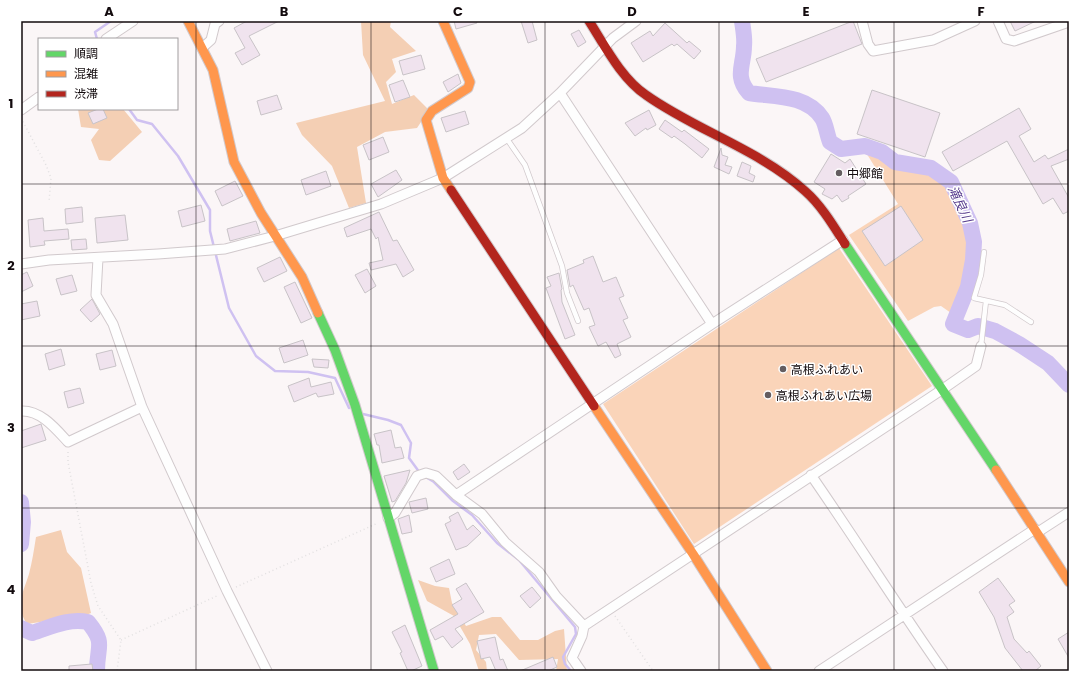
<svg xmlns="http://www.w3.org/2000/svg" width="1090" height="692" font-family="Poppins,'Noto Sans JP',sans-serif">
<rect width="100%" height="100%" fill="#fbf6f7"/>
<!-- green -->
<path fill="#fad4b9" d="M865,151L897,167L921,172L939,178L946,186L965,225L970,245L971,261L965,287L951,313L941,306L934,307L908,321L849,235L898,204Z
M839,248L932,386L694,544L603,404Z"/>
<!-- forest -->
<path fill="#f4cfb4" d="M361,21H391L390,27L416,51L392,59L396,72L386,82L392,104L414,95L429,110L417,128L385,132L357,147L366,203L349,208L332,166L302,135L296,123L385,101L363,55Z
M78,109H123L142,132L110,161L99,160L91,140L99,129L81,127Z
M61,530L67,552L81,568L91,613L86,615L27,624C15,605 23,593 29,574C32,562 34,550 36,537Z
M418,580L435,586L449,588L452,603L466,626L492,617H501L520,640H538L555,631L564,629L567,671H556L558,659L519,660L496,634L479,635L476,650L486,662L487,671H479L470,644L454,616L427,601Z"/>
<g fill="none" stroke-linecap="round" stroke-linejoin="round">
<!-- stream -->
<path stroke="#cfc1f1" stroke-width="2.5" d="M97,39L95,32L111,21
M129,109L137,120L152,124L178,156L210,210V231L229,308L256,356L275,371L308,372L335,378L349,408
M363,414L388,420L401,425L411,443L409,458L420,473
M424,476L434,482L453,501L472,515L497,543L519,560L575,627L576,634L563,657L565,664L571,671"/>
<!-- river -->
<path stroke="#cfc1f1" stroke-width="16" d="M742,21C743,29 745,38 744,46C744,65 734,76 749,93C773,97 806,94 822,118C826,124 827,135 830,142L841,149L865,146L882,152L895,162L931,168L951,182L970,223L974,242L973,260L968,287L953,324L968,330L978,326L995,331L1019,344L1048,363L1069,385
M21,502L23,522L21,544
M21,628L32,633C51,627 68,618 88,622C106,644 97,645 97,671"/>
</g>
<!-- building -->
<path fill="#f0e3ee" stroke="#c8c3c7" d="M247,21H279L249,36L260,55L242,65L235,53L245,48L234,28Z
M454,21H476L477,23L456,29Z
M521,21H532L537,40L528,43Z
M853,21L862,44L766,82L756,59Z
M1010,21H1036L1015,31Z
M665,23L687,43L689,41L701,51L694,59L677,44L674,46L672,44L643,62L631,43L650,31L653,36Z
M579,30L586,42L578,47L571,34Z
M421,55L425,69L403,75L399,61Z
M458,74L461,83L448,92L443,82Z
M403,80L410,97L395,102L389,85Z
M872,90L940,113L925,157L857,134Z
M277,95L282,109L261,115L257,101Z
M1019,108L1031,129L1019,136L1034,162L1045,155L1048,159L1069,149V159L1051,166L1069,198V211L1063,214L1053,198L1043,204L1007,141L953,171L942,152Z
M98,109H103L107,118L93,124L88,113Z
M649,110L656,125L647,130L646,128L635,136L625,123Z
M465,111L469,124L446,132L441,118Z
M665,120L682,132L684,130L709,149L702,158L685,144L674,136L672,138L659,129Z
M383,137L389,152L369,160L363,145Z
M721,148L722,155L728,157L725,165L732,167L729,174L714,167Z
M831,154L845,163L850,159L866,184L848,196L849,198L842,202L837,195L832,199L822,194L825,189L814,182Z
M742,162L751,166L749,173L755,176L753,182L737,176Z
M396,170L402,180L378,197L371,184Z
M326,171L331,186L306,195L301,180Z
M235,181L243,196L222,206L215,191Z
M201,205L205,221L182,227L178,211Z
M901,206L923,240L885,266L862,231Z
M82,207L83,222L66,224L65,209Z
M379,212L393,241L397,240L414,270L403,277L396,264L371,270L369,263L383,260L378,237L376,239L371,229L347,237L344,228Z
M125,215L128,240L97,243L95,218Z
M43,218L44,231L68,229L69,239L44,241L45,245L30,247L28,220Z
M256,221L260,233L230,241L227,229Z
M86,239L87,249L72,250L71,240Z
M593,256L603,282L616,277L624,296L619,298L628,318L623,320L631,337L617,344L621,355L615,358L606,342L598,346L589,327L595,325L589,308L584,310L573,285L570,287L567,270L584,263L583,260Z
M280,257L287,271L264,282L257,268Z
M367,269L376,286L365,293L355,275Z
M27,272L33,286L21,292V275Z
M559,273L562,289L561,290L562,302L575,335L565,339L546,288L551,286L547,277Z
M72,275L77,291L61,295L56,279Z
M295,282L312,318L301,323L284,287Z
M92,299L100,314L91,322L80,310Z
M37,301L40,316L21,320V304Z
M303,340L308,355L284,363L279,348Z
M61,349L65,365L49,370L45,354Z
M112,350L116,366L100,370L96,354Z
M312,359L329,360L328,368L314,367Z
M309,378L311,387L331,382L334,394L318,397L316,393L294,402L288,386Z
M80,388L84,403L68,408L64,392Z
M41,424L46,440L21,448V431Z
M391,430L395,448L401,447L404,458L382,463L379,445H377L374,434Z
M464,464L470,472L458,480L453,472Z
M410,470L406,483L395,501L392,502L384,476Z
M426,498L428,509L412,513L409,502Z
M458,512L467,530L473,525L481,533L467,546L456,550L445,524L451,521L449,517Z
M409,515L412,532L402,534L398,519Z
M449,559L455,574L436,582L430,568Z
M998,578L1015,601L1009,605L1014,612L1007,617L1014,639L1027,653L1029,651L1041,666L1035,671H1023L1005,648L994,617L979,592Z
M466,583L484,612L455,629L463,639L452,648L443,636L435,640L430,630L458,614L452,605L462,599L456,589Z
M532,587L541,598L530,608L520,596Z
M405,625L422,666L411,671H408L400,653L402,652L392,632Z
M1069,632V658L1058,639Z
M495,637L500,660L503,659L508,671H496L490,657L481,659L477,641Z
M553,657L557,667L548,671H520Z
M92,664L93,671H69V666Z"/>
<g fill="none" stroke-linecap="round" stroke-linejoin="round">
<!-- lane casing -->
<g stroke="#d1c9cc" stroke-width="6">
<path id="lane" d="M507,139L525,165L562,266L567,293L578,321
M984,252L981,275L974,298L1005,305L1031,322
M981,346L986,301"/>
</g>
<!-- street casing -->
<g stroke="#d1c9cc" stroke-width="11">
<path id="street" d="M862,21L868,44L873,51L933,40L975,21
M998,21L1006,39L1014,41L1069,22
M106,39L133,21
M202,48L211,40L215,24L219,21
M560,93L712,324
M21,110L39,97
M98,258L96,295L113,324L142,407L227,591L267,671
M21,264L49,260L158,254L225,249L275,236L381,204L443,178L522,128L560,93L613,38L636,21
M21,411C41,410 56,429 68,442L142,407
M811,475C856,540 898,607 943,671
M456,495L712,324L843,240
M388,518L395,513L417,476L426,473L436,476L456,495L482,514L505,542L539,572L556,596L584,626L582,636L572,658L581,671
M1038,532L1069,512
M584,626L943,389L976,366L981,346
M819,671L1035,529"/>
</g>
<!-- fast casing -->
<g stroke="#d1c9cc" stroke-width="11">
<path id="fast" d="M845,244L996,470
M318,313L335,350L355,405L434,671"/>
</g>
<!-- slow casing -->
<g stroke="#d1c9cc" stroke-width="11">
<path id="slow" d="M188,21L213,70L234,162L261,213L302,277L318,313
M443,21L470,82L468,88L432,111L426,120L443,178L451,190
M594,406L693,554L767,671
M996,470L1069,582"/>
</g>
<!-- jam casing -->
<g stroke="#d1c9cc" stroke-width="11">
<path id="jam" d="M589,21C605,46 621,78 646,95C695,130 760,150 805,191C821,205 833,225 845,244
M451,190L594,406"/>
</g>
<!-- path -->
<path stroke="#e2e0e1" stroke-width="1.5" stroke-dasharray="1 3" stroke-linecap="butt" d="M21,118L46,165L51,178L49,202
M68,452V462L91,583L98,606L121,640L117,671
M236,587L378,523
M615,616L653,671
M121,640L219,595"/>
<!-- lane -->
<use href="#lane" stroke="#fefefe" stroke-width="4.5"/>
<!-- street -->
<use href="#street" stroke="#fefefe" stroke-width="9"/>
<!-- fast -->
<use href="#fast" stroke="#63d668" stroke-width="9"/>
<!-- slow -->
<use href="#slow" stroke="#ff974d" stroke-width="9"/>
<!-- jam -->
<use href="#jam" stroke="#b3261e" stroke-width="9"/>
</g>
<!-- grid -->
<path fill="none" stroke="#130b0e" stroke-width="1" stroke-opacity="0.55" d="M196,21V671M371,21V671M545,21V671M719,21V671M894,21V671M21,184H1069M21,346H1069M21,508H1069"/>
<!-- markers -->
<g fill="#645d60" stroke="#fff" stroke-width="1.5">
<circle cx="839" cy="173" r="4"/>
<circle cx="783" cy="369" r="4"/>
<circle cx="768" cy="395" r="4"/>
</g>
<g text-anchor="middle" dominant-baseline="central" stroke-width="3" stroke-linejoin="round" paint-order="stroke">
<!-- poi labels -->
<g font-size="12" fill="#130b0e" stroke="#fff" text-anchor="start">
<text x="847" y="173">中郷館</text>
<text x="791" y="369">高根ふれあい</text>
<text x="776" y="395">高根ふれあい広場</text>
</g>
<!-- water labels -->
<g font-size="13" font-style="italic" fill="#593e8f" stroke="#fff">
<text transform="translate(960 204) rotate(65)">滝良川</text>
</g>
</g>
<!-- border -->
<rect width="1090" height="692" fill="none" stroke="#ffffff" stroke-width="44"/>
<!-- legend -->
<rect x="38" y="38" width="140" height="72" fill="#ffffff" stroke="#a19d9f"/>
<rect x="46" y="51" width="20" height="6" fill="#63d668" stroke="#a19d9f"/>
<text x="74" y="58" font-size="12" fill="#130b0e">順調</text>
<rect x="46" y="71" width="20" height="6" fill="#ff974d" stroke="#a19d9f"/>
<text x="74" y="78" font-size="12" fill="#130b0e">混雑</text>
<rect x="46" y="91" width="20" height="6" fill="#b3261e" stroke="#a19d9f"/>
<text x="74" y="98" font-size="12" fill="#130b0e">渋滞</text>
<rect x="22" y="22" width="1046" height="648" fill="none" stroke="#130b0e" stroke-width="1.5"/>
<g font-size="13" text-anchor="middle" font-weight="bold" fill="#130b0e">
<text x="109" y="16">A</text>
<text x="284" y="16">B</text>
<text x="458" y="16">C</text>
<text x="632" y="16">D</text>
<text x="806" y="16">E</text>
<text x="981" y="16">F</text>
<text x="11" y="108">1</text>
<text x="11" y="270">2</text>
<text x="11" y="432">3</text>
<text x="11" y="594">4</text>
</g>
</svg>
